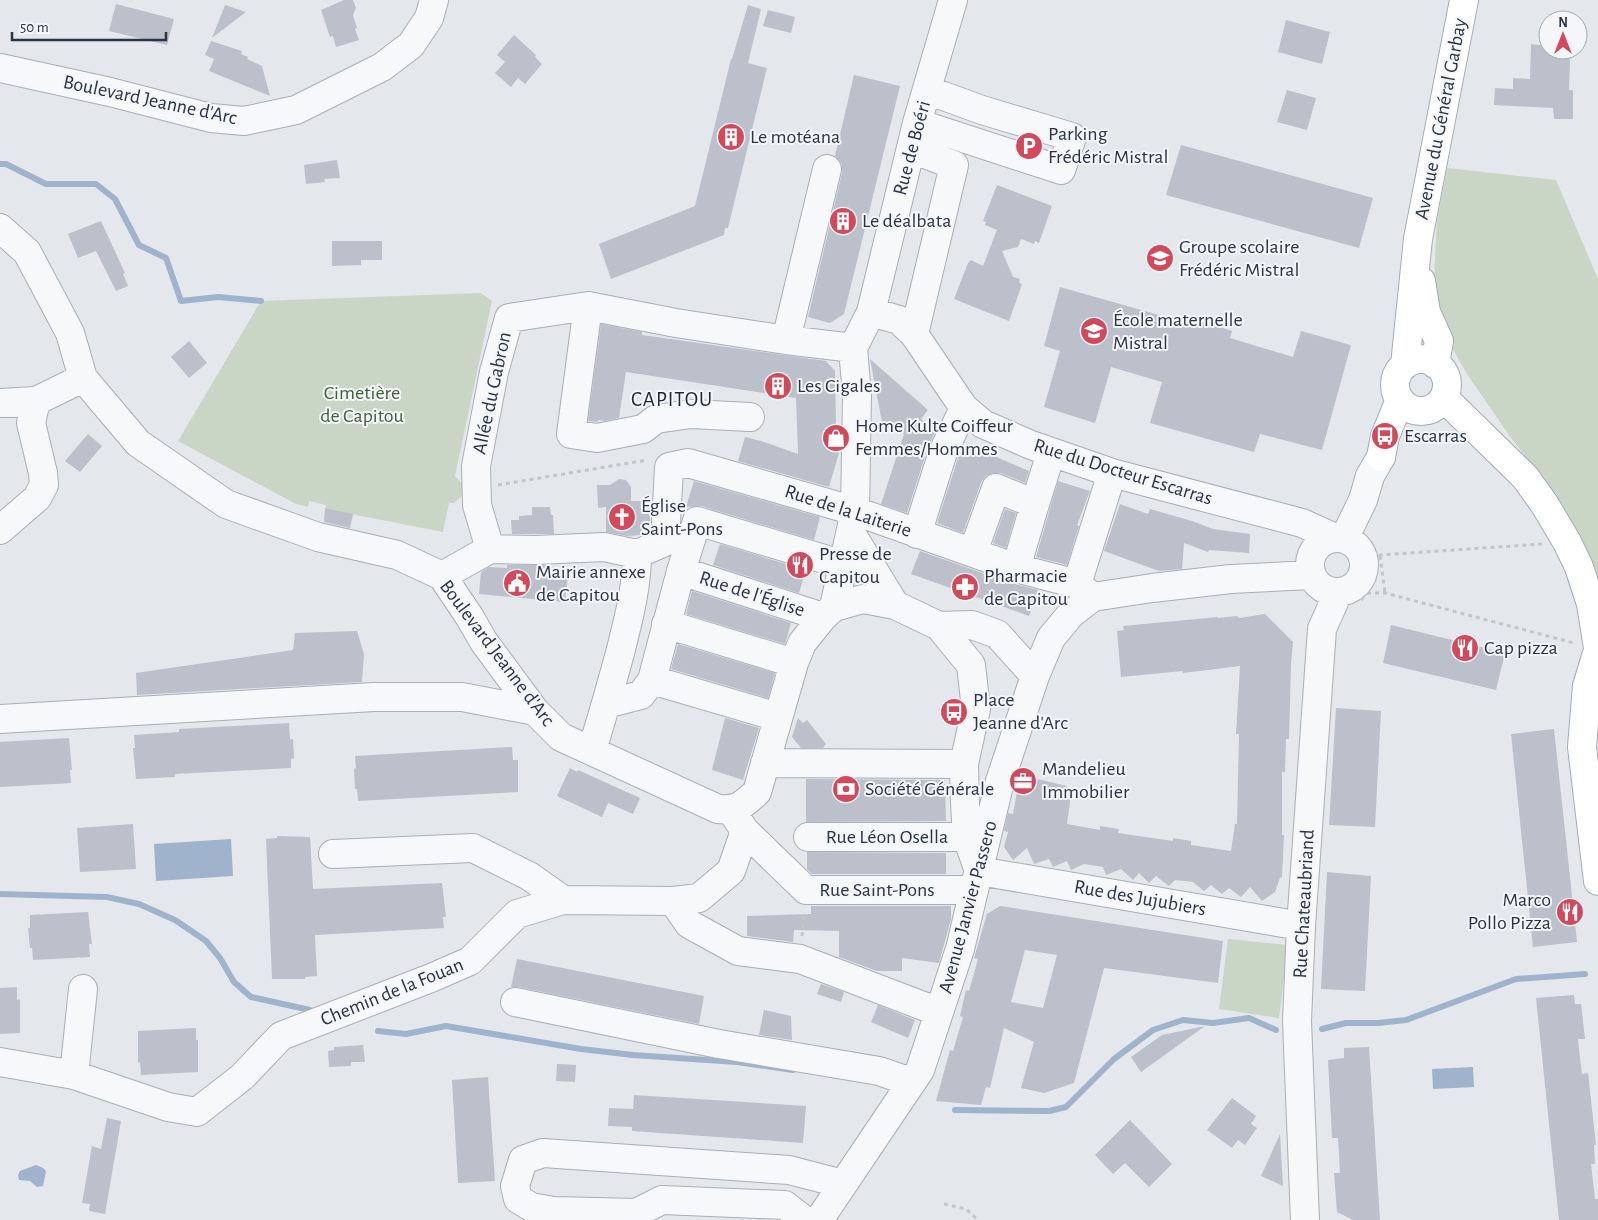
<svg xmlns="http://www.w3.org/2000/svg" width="1598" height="1220" font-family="'Alegreya Sans',sans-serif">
<rect width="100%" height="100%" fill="#e4e7ec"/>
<!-- green -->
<path fill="#c9d6c5" d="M1447,168L1556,180L1598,279V587L1552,492L1509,435L1467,374L1443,332L1434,276L1437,221Z
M481,293L492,301L455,476L468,490L454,503H449L443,532L326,509V505L309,501L308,507L296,504L178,441L261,301Z
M1228,939L1288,945L1279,1018L1219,1009Z"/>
<!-- water -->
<path fill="#9fb4cc" d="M231,839L233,876L156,881L154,844Z
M1473,1067L1474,1087L1433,1089L1432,1069Z
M36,1165L43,1168L46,1171L43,1186L37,1187L30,1181L19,1180L18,1175L20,1171Z"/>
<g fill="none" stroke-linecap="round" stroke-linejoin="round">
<!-- stream -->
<path stroke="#9fb4cc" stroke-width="6" d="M0,164H6L46,184H96L115,199L139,245L166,258L181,301L218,297L261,301
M0,894L107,897L139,904L175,920L206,941L220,958L234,982L251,997L310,1010
M1322,1029L1346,1023H1378L1406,1020L1516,979L1585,974
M378,1031L406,1034L446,1026L581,1049L633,1055L737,1062L793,1070
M955,1110L1049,1111L1066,1107L1114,1059L1153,1030L1183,1020L1213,1023L1249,1018L1276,1030"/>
</g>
<!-- building -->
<path fill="#bbc0ca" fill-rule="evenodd" d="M344,0H353L356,8L353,15L357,28L355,29L359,40L336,47L333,36L330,37L321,10Z
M116,4L174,19L167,45L109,31Z
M225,5L246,12L212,38Z
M748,5L761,9L748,63L767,68L728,228H725L724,235L611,279L599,244L695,206L731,59H732Z
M768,10L795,17L791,33L763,26Z
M1286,20L1330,32L1322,64L1278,52Z
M514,35L536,55L535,57L542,64L525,84L518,78L511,87L495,73L505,62L497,55Z
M211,41L242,51L241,54L248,57L247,59L262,66L270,96L209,71L214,59L205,55Z
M1531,44L1548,46V50H1552L1551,56H1566V58L1570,59L1569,90H1573V119H1554L1553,108L1494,105L1495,88L1513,89V78L1530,79Z
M854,75L900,86L844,314L830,323L808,317L842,173V164L835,156Z
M1287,90L1316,98L1307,130L1277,122Z
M1181,145L1373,198L1359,248L1166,195Z
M337,160L340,178L324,179L325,182L306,184L304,165Z
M997,185L1052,206L1039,243L1035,241L1034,244L1021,239L1018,247L1002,251L1013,277L1020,279L1019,283L1022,284L1009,321L954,299L968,263L971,260L983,266L997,230L985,225L986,222L983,221Z
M101,221L125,273L123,274L128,286L116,291L96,251L78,258L68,234Z
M332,241H382V260H361V265L332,266Z
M1060,287L1180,321L1182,315L1232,331L1230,338L1293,357L1301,331L1351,345L1322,450L1260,434L1254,452L1150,423L1162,382L1111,367L1095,423L1044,407L1060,351L1044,346Z
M601,324L642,332V335L826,361L835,371L836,426H838V439L839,453L829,487L738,461L745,437L761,441L798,454L796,398L626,372L619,418L605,421L599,420L597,422L588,421Z
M189,341L207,363L189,378L171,357Z
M870,359L928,410L921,419L935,432L928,447L907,513L881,504L904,434L889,429L882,422Z
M88,434L102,446L80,472L65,461Z
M966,444L1029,471L1025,483L1001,473H993L986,476L981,483L963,533L937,523L958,458L959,454L961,456Z
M619,479L626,480L631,487V501H650V531L641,535L627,536L606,532V507L598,508L597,485H610Z
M694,481L820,517L814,540L701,506L686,507Z
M1058,481L1090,491L1077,525L1079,526L1067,565L1036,557Z
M1120,504L1148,514L1150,509L1192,521L1213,529L1250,534L1249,553L1209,550L1208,552L1184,543L1182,569L1159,571L1104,551Z
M532,507H550L551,515H553L554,534H512L511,520H519V516L532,515Z
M325,508L353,514L350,528L324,522Z
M1005,509L1016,513L1006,548L993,543Z
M720,544L806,570L799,593L713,565Z
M920,551L1011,583L1038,590L1029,616L911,574Z
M507,565H547L546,572L568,574L565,602L479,594L481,572L489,567L507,568Z
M692,591L791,623L785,644L686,614Z
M1265,614L1293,642L1291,664L1289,739H1286L1285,772H1282V835H1284L1282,877L1280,878L1275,892L1262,901L1250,887L1241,897L1229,888L1222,894L1211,885L1204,891L1193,882L1175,880L1169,886L1156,876L1149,883L1139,873L1133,880L1121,869L1106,875L1103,867L1084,864L1071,870L1067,861L1053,867L1049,859L1034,864L1027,848L1013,860L1004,847L1008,832L1004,831L1008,813L1013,814L1020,775L1067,786L1065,793L1071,794L1067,824L1100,830V826L1119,829L1118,833L1173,841V838L1191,841V845L1231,851L1235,824H1237L1239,734H1236L1240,666L1183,673V671L1121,677L1117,631L1124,630L1123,626L1218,617V618L1237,616L1239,618Z
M1391,625L1505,653L1496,690L1383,663Z
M357,631L364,654L362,682L137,695L136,673L293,650L295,633Z
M678,644L775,673L768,698L671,669Z
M1336,708L1381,711L1375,827L1329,825Z
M725,718L759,728L743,780L712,770Z
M798,718L803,723L807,720L826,744L823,748H801L792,737Z
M289,723L290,739H293L294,758L291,759V768L175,774V777L136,779L133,748H135L134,735L179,732V729Z
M1554,729L1577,942L1533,947L1511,734Z
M69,738L72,770H70L71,783L0,787V742Z
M512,747L513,760H518V792L358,801L357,789H355L354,769L356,768L355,756Z
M570,768L577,772L578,770L640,798L633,814L608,803L602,817L557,796Z
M806,779L945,780L946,821L806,822Z
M133,824L136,869L80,872L77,828Z
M277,836L310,837L313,889L442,883L446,917H443L444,928L315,935L317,976L305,977V979H272L266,839L277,838Z
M807,852L946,853V874H812L807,869Z
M1327,872L1371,876L1365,991L1321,989Z
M811,906H951V919L939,963L902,958V971H877L839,957V931L794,930L793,942L747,936V916L811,914Z
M1000,906L1223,941L1218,983L1104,968L1074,1083L1044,1093L1021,1088L1034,1042L1004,1028L990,1088L986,1087L981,1105L936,1101L950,1050L953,1051L963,1017L960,1016L966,990L969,991L978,959L974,958L987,914ZM1025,950L1057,955L1043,1008L1011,1002Z
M88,912L92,944H89L90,957L33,960L32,948H30L28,928H30V915Z
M517,959L704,996L699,1024L518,987H511Z
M821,984L844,992L841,1002L817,994Z
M17,987V1000L20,999V1033L0,1034V988Z
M1574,995L1575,1004H1581L1585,1039H1578L1580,1058L1582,1074L1588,1073L1596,1145H1594L1595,1164H1591L1595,1199H1598V1220H1559L1536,998Z
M878,1005L915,1020L908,1038L871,1022Z
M764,1010L791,1016L792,1040L759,1035Z
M1205,1026L1141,1072L1131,1057L1162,1035Z
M196,1028V1040H198V1072L141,1075L140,1062L138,1063V1031Z
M363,1045L365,1062H351V1066L329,1067L328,1051L334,1050V1047Z
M1369,1047L1380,1220H1353L1337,1212L1334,1173H1340L1339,1154L1338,1138H1332L1328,1060L1344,1058V1048Z
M557,1064L576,1065L575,1082L556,1081Z
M488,1077L495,1181L458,1183L452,1080Z
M634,1095L806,1106L803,1143L632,1131V1127L608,1126L609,1108L633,1109Z
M1232,1098L1256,1116L1251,1124L1257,1128L1245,1145L1238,1140L1232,1148L1207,1130Z
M107,1118L121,1121L105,1214L89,1211L90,1204L82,1203L92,1146L101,1149Z
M1130,1120L1172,1164L1149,1187L1125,1163L1113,1174L1095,1155Z
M1280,1134L1283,1186L1261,1176Z"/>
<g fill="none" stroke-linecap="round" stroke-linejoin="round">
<!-- minor casing -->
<g stroke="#a9aeb7" stroke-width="30">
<path id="minor" d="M0,68L110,92L211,118L244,121L296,110L382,67L411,45L429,18L434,0
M917,123L1061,170L1072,137L982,110L927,90
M911,149L954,165L914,334
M0,228L27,252L70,333L83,378L138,443L226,504L318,537L397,555L442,576L469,616L484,642L535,711L561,737L718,809C737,811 743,805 757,792L794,663L802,643L823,617L834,607L863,599L895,605L939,626L971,665L976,709L964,764L965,804L967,837L979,871
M588,306L571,434L597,438L643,429L656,419L691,414L750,417
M871,312L899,320L914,334L964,408L983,424L1031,445L1112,473L1302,523L1335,538
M786,340L827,169
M0,403L36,401
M1035,504L1051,453
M0,530L37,498L44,485L43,473L31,423L36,401L83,378
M851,533L895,605
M917,534L943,452L964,408
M1310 565a27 27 0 1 1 54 0a27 27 0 1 1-54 0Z
M1344,539L1363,500L1370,476L1381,457
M490,549L477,505L476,466L494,372L509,318L588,306L676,323L786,340L853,348
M973,552L996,488L1035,504L1016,568
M681,571L823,617
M442,576L490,549L536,550L604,547L637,554L665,542L669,467L688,463L855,511L1016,568L1077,584L1093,597
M1077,584L1112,473
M834,607L855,511L857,396L853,348L871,312L917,123L953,0
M666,624L794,663
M939,626L972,625L997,634L1035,676
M652,680L778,717
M606,704L641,695L652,680L681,571L697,521L844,565
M0,719L374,697H462L535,711
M592,750C602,718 611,686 620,653C628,621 637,588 637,554
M765,763L964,764
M745,831L806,890H973
M808,837H967
M333,854L473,848L529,876L563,900
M979,871L1301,926
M673,901L689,924L738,951L800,959L939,1012
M515,1002L719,1044L879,1071L911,1082
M0,1062L74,1075L168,1107L197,1112L242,1077L281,1036L431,978L470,961L517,914L563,900L673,901L699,898L731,871L745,831L731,810
M74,1075L83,989
M804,1220L785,1205L662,1200L636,1213L554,1211L531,1207L518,1199L515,1186L523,1160L543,1153L789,1170L843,1184
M819,1220L920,1070L960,949L1000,781L1035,676L1051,638L1071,614L1093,597L1152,588L1231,579L1311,575
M1305,1220L1297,1021L1301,926L1322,629L1338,593"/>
</g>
<!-- major casing -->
<g stroke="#a3abb8" stroke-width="30">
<path id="major" d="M1421,281L1426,312L1439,341L1435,364
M1395 385a26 26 0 1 1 52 0a26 26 0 1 1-52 0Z
M1405,365L1418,239L1464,0
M1444,398L1525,477L1545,505L1567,542L1579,567L1591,604L1598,648
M1381,457L1385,436L1400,400
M1598,650L1587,686L1582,747L1598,881"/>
</g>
<!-- path -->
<path stroke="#c2c5cb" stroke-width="3" stroke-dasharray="4 4" stroke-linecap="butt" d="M498,485L647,460
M1366,549L1380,555L1385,593
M1367,593H1385L1574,643
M1361,600L1367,593L1380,555L1542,544
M802,936L804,912
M944,1204L966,1209L978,1220"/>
<!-- minor -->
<use href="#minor" stroke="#f7f8fa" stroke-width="28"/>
<!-- major -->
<use href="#major" stroke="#fff" stroke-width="28"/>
</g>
<!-- icons -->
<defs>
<g id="building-disc" transform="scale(1.4375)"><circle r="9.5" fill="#d1495b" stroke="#f4f6f9"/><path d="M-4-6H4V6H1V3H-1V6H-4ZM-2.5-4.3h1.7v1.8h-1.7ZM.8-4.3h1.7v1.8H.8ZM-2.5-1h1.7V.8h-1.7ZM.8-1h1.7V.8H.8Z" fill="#fff"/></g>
<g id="parking-disc" transform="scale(1.4375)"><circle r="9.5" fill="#d1495b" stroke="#f4f6f9"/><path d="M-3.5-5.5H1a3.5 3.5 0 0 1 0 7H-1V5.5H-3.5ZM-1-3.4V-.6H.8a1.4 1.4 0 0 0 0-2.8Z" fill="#fff"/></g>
<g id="school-disc" transform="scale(1.4375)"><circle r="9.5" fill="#d1495b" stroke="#f4f6f9"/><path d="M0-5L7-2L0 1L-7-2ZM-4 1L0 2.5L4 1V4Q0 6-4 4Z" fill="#fff"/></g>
<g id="bus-disc" transform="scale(1.4375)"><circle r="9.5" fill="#d1495b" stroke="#f4f6f9"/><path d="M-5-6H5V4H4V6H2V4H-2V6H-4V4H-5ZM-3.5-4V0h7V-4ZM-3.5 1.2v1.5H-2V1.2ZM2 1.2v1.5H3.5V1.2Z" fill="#fff"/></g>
<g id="shop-disc" transform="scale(1.4375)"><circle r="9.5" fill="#d1495b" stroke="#f4f6f9"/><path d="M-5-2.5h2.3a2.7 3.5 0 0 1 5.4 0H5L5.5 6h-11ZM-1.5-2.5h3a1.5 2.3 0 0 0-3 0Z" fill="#fff"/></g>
<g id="church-disc" transform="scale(1.4375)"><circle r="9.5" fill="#d1495b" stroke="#f4f6f9"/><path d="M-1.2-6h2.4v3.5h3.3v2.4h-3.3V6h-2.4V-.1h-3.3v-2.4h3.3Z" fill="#fff"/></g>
<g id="restaurant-disc" transform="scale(1.4375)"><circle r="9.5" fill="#d1495b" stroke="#f4f6f9"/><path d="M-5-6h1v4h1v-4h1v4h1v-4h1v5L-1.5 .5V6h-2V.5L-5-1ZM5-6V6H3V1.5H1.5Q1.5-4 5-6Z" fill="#fff"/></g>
<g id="civic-disc" transform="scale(1.4375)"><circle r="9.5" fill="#d1495b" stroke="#f4f6f9"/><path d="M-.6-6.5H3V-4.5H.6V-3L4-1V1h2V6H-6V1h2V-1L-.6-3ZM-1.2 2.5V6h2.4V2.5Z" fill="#fff"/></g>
<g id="pharmacy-disc" transform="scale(1.4375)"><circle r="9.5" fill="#d1495b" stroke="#f4f6f9"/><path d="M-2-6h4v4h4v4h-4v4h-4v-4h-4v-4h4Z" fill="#fff"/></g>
<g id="office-disc" transform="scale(1.4375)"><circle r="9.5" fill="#d1495b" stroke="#f4f6f9"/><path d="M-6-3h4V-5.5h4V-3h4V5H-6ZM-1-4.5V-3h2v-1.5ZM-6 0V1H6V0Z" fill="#fff"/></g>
<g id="bank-disc" transform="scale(1.4375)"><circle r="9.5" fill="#d1495b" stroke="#f4f6f9"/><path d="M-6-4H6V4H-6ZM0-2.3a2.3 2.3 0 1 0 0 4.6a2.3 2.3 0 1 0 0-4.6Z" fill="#fff"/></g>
</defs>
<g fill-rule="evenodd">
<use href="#building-disc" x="731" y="137"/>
<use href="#parking-disc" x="1029" y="146"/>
<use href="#building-disc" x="843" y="221"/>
<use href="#school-disc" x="1160" y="258"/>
<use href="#school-disc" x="1094" y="331"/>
<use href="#building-disc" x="778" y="386"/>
<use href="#bus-disc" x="1385" y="436"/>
<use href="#shop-disc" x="836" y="438"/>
<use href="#church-disc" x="622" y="517"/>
<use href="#restaurant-disc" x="800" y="565"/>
<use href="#civic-disc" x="517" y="583"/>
<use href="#pharmacy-disc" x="965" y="587"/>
<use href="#restaurant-disc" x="1465" y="648"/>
<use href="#bus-disc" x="954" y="712"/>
<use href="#office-disc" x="1023" y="781"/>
<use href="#bank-disc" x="846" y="789"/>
<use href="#restaurant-disc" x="1570" y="912"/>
</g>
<g text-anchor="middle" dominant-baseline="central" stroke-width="4" stroke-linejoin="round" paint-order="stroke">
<!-- street labels -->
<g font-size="20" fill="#2b3445" stroke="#f4f6f9">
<text transform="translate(150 100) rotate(12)">Boulevard Jeanne d'Arc</text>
<text transform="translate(1441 119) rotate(-79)">Avenue du Général Garbay</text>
<text transform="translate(912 148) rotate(-75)">Rue de Boéri</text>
<text transform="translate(492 393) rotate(-78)">Allée du Gabron</text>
<text transform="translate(1123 472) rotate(17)">Rue du Docteur Escarras</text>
<text transform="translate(848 511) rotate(18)">Rue de la Laiterie</text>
<text transform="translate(752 594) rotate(18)">Rue de l'Église</text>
<text transform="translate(497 653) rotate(53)">Boulevard Jeanne d'Arc</text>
<text x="887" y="837">Rue Léon Osella</text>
<text x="877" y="890">Rue Saint-Pons</text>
<text transform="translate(1140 898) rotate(10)">Rue des Jujubiers</text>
<text transform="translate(1304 904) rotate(-87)">Rue Chateaubriand</text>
<text transform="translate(968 907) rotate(-75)">Avenue Janvier Passero</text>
<text transform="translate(392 992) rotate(-22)">Chemin de la Fouan</text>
</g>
<!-- poi labels -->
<g font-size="20" fill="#2b3445" stroke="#f4f6f9" text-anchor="start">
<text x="1048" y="134">Parking<tspan x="1048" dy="23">Frédéric Mistral</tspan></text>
<text x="750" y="137">Le motéana</text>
<text x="862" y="221">Le déalbata</text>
<text x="1179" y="247">Groupe scolaire<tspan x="1179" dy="23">Frédéric Mistral</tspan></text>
<text x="1113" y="320">École maternelle<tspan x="1113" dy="23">Mistral</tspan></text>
<text x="797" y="386">Les Cigales</text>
<text x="855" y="426">Home Kulte Coiffeur<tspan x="855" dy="23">Femmes/Hommes</tspan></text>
<text x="1404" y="436">Escarras</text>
<text x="641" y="506">Église<tspan x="641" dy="23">Saint-Pons</tspan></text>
<text x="819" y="554">Presse de<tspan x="819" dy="23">Capitou</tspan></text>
<text x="536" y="572">Mairie annexe<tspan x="536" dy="23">de Capitou</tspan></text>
<text x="984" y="576">Pharmacie<tspan x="984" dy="23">de Capitou</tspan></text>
<text x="1484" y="648">Cap pizza</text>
<text x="973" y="700">Place<tspan x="973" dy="23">Jeanne d'Arc</tspan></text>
<text x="1042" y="769">Mandelieu<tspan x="1042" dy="23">Immobilier</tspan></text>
<text x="865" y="789">Société Générale</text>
<text x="1551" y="900" text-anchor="end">Marco<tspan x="1551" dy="23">Pollo Pizza</tspan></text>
</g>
<!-- park labels -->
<g font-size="20" fill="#3f6138" stroke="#f4f6f9">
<text x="362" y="393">Cimetière<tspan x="362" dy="23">de Capitou</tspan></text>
</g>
<!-- neighbourhood labels -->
<g font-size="21" letter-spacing="1" fill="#1d2536" stroke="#f4f6f9">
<text x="672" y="399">CAPITOU</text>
</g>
</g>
<!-- north arrow -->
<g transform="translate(1563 35)"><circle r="24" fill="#f4f6f9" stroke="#a4a8b1"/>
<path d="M0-4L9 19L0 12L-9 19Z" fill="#d1495b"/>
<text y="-8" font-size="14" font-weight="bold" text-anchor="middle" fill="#2b3445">N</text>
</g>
<!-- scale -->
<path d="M12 32v8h154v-8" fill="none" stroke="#2b3445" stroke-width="2.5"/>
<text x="20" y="32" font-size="15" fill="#2b3445" stroke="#f4f6f9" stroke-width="4" paint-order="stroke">50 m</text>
</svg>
